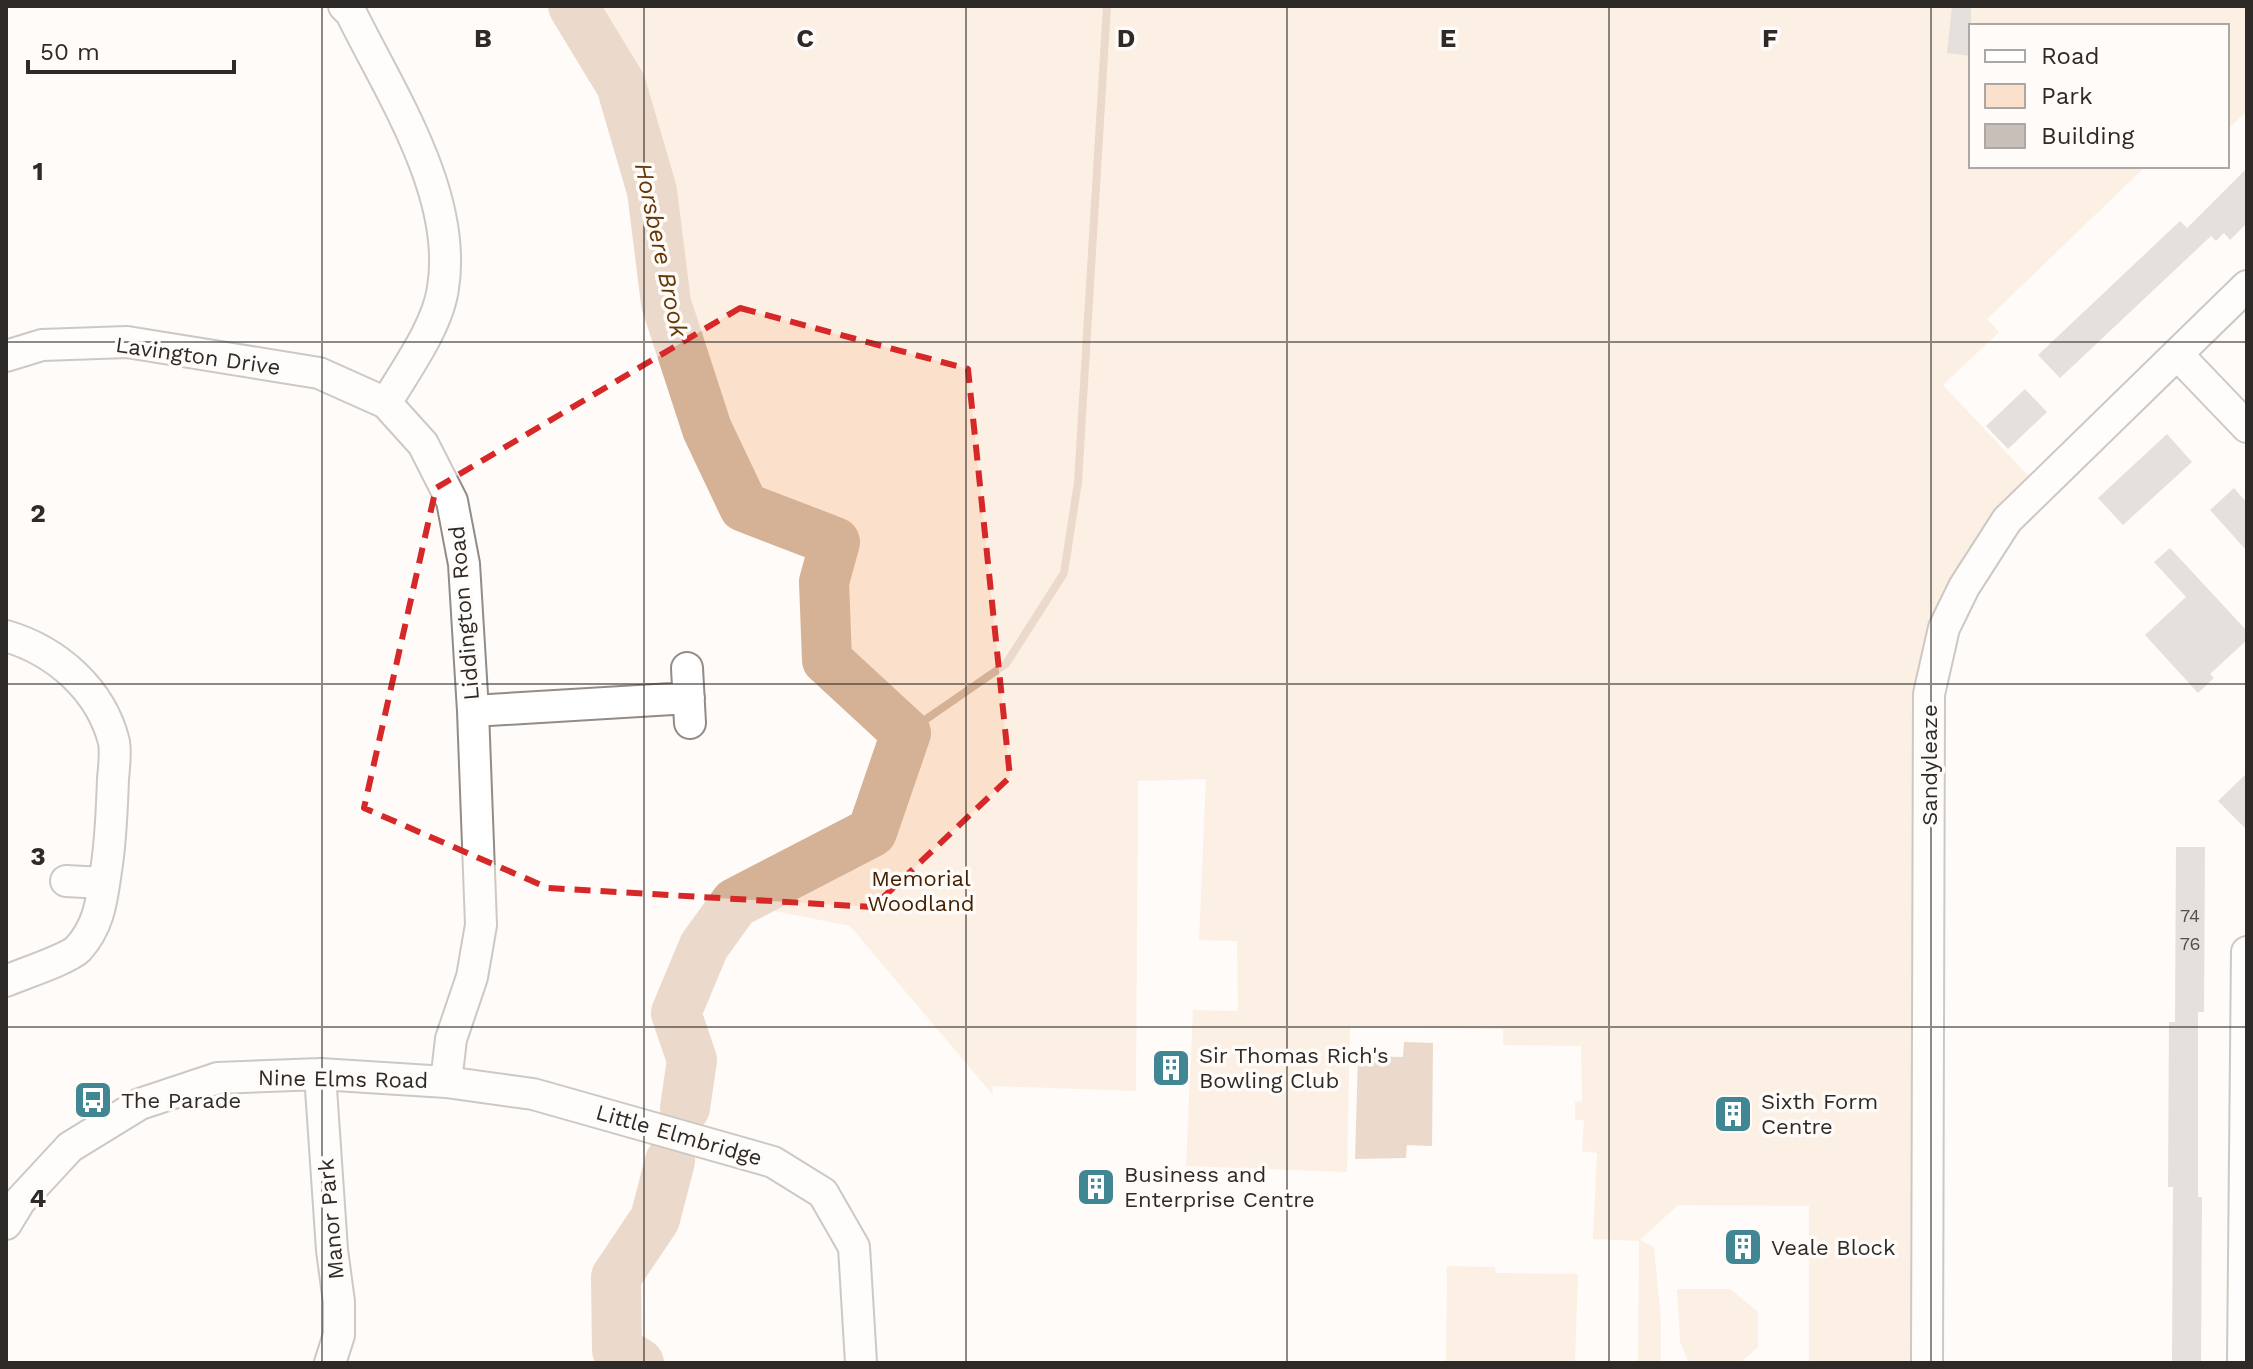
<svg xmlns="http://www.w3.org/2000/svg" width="2253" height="1369" font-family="'Work Sans',sans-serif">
<rect width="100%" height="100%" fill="#fefbf8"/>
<!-- green -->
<path fill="#fbe1cc" d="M573,6H2247V111L2227,130V26H1971V166H2146L1987,319L1999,332L1943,385L2039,487L1944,628L1927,1363H1809V1206L1678,1205L1640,1240L1654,1247L1661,1321V1361L1638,1363L1639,1241L1593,1239L1597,1153L1582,1151L1584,1120H1575V1102L1582,1101L1581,1046L1503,1045V1029L1350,1027L1347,1172L1186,1166L1193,1010L1238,1011L1237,941L1199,940L1206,779L1138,781L1136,1091L992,1086L993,1095L850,926L735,903L872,832L906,733L827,660L824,582L835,542L744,507L707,429L666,303L652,191L621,85Z
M1447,1266L1495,1267L1496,1273L1578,1274L1575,1363H1446Z
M1677,1289H1730L1758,1312V1347L1740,1363H1689L1680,1342Z"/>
<!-- water -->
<path fill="#d5b195" d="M1404,1042L1433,1043L1432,1146L1407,1145L1406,1158L1355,1159L1358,1056L1403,1057Z"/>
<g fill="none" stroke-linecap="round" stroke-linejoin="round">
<!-- stream -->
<path stroke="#d5b195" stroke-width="8" d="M906,733L1006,664L1064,573L1078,482L1107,6"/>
<!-- river -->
<path stroke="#d5b195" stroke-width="50" d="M573,6L621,85L652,191L666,303L707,429L744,507L835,542L824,582L827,660L906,733L872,832L735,903L704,946L676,1013L692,1060L685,1108
M639,1363L617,1350L616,1277L655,1219L670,1161"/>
</g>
<!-- building -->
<path fill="#c7bfb8" d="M1952,6H1971V56L1947,53Z
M2247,168V223L2230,240L2224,233L2216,241L2211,236L2060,378L2038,355L2180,221L2187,228Z
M2025,389L2047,412L2008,449L1986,426Z
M2167,434L2192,462L2123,525L2098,498Z
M2234,488L2247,503V551L2210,510Z
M2170,548L2247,631V640L2210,674L2214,678L2198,693L2145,635L2186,597L2154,562Z
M2247,773V830L2218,801Z
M2176,847H2205L2204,1012H2198V1197H2202L2201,1362H2172L2173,1187H2168L2169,1022H2175Z"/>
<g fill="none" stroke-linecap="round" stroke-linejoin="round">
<!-- street casing -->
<g stroke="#938b85" stroke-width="34">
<path id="street" d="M344,6L351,13C391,94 458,195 443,288C438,326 405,371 386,403L423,444L452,501L464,564L473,711L481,925L472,977L451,1039L446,1082
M2177,354L2247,427
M6,356L42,345L127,342L319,373L386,403
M6,636C57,651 101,690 114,742C116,754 114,767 113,779C112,808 111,836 107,864C102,896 101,924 78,949C68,959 22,974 6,981
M687,668L690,723
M473,711L689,698
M66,881L104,883
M320,1074L332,1250L339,1302V1335L330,1363
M6,1224L20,1201L70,1147L140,1104L218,1078L320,1074L446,1082L533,1094L773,1162L823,1193L854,1247L861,1363
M1927,1363L1929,694L1944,628L1964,587L2007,520L2247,286
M2243,1363L2247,952"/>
</g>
<!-- street -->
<use href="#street" stroke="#fff" stroke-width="30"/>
</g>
<!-- marked area -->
<path d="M0 0H2253V1369H0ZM740,308L968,369L1010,777L873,907L548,888L364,808L436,488Z" fill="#fefbf8" fill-opacity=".55" fill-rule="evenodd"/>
<path fill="none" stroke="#d62828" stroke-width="6" stroke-dasharray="16 10" stroke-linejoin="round" d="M740,308L968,369L1010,777L873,907L548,888L364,808L436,488Z"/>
<!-- grid -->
<path fill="none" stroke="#2e2a28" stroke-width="2" stroke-opacity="0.55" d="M322,6V1363M644,6V1363M966,6V1363M1287,6V1363M1609,6V1363M1931,6V1363M6,342H2247M6,684H2247M6,1027H2247"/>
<!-- icons -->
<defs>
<g id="building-square" transform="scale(2)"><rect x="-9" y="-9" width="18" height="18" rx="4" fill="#418793" stroke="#fefbf8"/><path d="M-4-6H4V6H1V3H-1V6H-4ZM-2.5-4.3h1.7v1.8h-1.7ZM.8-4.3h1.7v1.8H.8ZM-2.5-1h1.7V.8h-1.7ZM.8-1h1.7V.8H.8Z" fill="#fff"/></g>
<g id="bus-square" transform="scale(2)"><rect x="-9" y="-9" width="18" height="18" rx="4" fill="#418793" stroke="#fefbf8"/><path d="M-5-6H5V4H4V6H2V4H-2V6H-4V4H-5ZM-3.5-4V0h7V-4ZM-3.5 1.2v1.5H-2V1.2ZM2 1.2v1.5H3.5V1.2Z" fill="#fff"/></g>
</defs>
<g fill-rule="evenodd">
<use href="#building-square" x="1171" y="1068"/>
<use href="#bus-square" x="93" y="1100"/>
<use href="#building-square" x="1733" y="1114"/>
<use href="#building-square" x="1096" y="1187"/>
<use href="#building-square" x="1743" y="1247"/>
</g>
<g text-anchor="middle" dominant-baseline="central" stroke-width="7" stroke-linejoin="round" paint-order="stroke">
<!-- number labels -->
<g font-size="18" fill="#544f4c">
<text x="2190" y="915">74</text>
<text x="2190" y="943">76</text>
</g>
<!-- street labels -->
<g font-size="22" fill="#2e2a28" stroke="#fefbf8">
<text transform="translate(198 356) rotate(8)">Lavington Drive</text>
<text transform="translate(464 613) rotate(-95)">Liddington Road</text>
<text transform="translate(1929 765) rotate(-90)">Sandyleaze</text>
<text transform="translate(343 1079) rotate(1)">Nine Elms Road</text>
<text transform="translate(679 1135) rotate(16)">Little Elmbridge</text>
<text transform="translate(331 1219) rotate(-95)">Manor Park</text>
</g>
<!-- park labels -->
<g font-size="22" fill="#432100" stroke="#fefbf8">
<text x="921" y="878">Memorial<tspan x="921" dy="25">Woodland</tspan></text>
</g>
<!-- poi labels -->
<g font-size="22" fill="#2e2a28" stroke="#fefbf8" text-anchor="start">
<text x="1199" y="1055">Sir Thomas Rich's<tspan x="1199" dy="25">Bowling Club</tspan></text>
<text x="121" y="1100">The Parade</text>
<text x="1761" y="1101">Sixth Form<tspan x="1761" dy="25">Centre</tspan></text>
<text x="1124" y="1174">Business and<tspan x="1124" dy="25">Enterprise Centre</tspan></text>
<text x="1771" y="1247">Veale Block</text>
</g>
<!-- water labels -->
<g font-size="24" font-style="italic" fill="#663806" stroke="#fefbf8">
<text transform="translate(661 250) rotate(78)">Horsbere Brook</text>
</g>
</g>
<g font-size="26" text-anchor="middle" font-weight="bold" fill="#2e2a28" stroke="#fefbf8" stroke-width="7" stroke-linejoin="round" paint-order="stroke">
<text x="483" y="47">B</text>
<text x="805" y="47">C</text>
<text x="1126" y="47">D</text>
<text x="1448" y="47">E</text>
<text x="1770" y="47">F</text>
<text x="38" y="180">1</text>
<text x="38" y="522">2</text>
<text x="38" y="865">3</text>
<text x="38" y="1207">4</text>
</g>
<!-- border -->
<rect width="2253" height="1369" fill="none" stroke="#2e2a28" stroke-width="16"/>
<!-- legend -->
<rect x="1969" y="24" width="260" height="144" fill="#fefbf8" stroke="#aba7a5" stroke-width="2"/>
<rect x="1985" y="50" width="40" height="12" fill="#ffffff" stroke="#aba7a5" stroke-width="2"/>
<text x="2041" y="64" font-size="24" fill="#2e2a28">Road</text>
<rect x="1985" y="84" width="40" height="24" fill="#fbe1cc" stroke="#aba7a5" stroke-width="2"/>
<text x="2041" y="104" font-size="24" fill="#2e2a28">Park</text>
<rect x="1985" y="124" width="40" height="24" fill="#c7bfb8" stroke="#aba7a5" stroke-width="2"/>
<text x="2041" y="144" font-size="24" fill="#2e2a28">Building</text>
<!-- scale -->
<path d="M28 60v12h206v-12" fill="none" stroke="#2e2a28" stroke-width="4"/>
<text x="40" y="60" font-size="24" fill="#2e2a28" stroke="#fefbf8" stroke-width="6" paint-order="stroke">50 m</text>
</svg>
